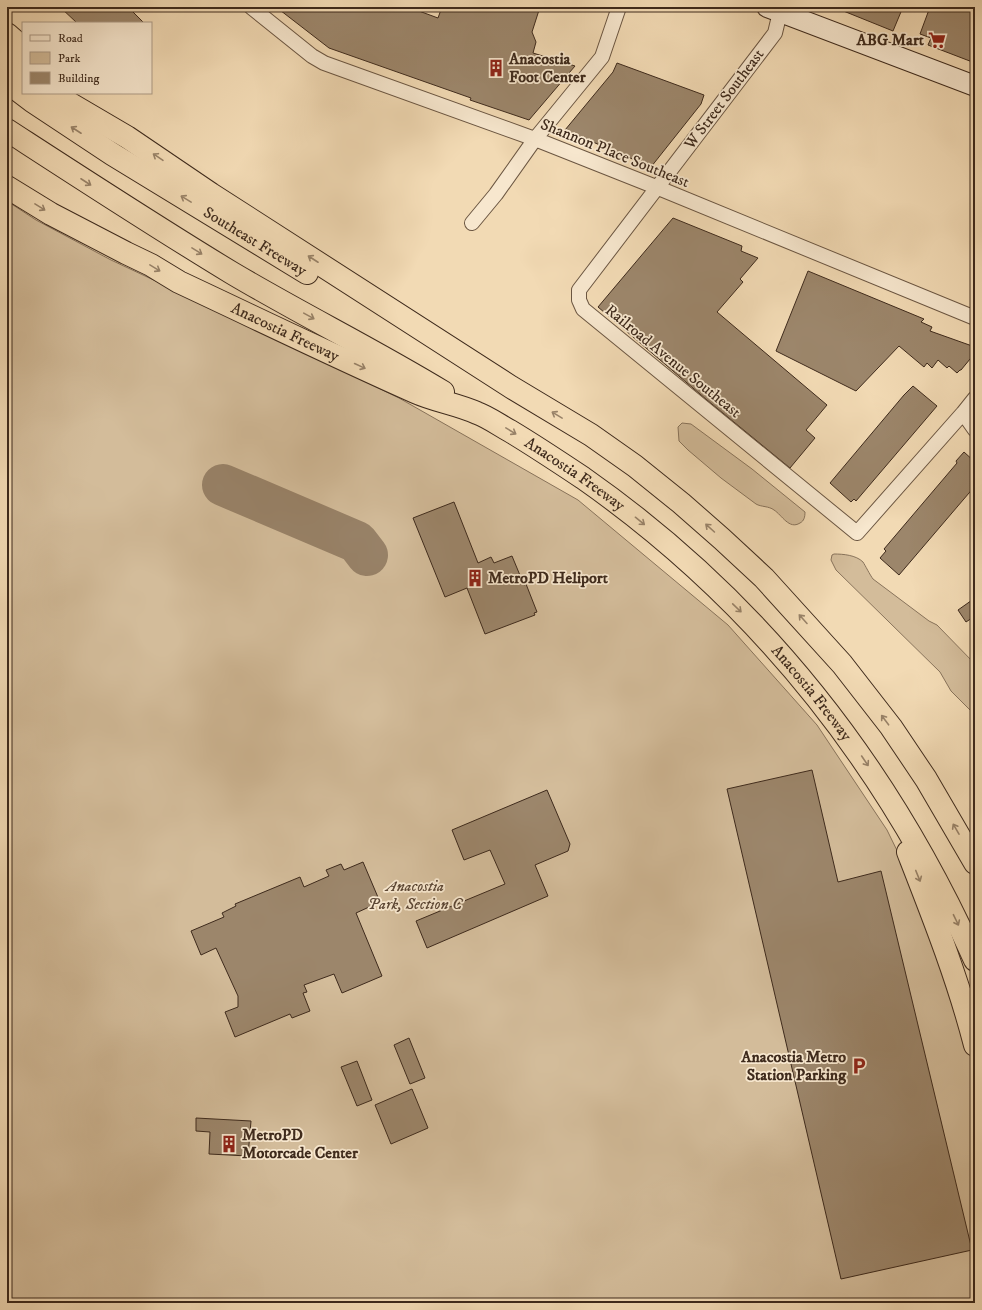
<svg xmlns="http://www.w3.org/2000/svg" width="982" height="1310" font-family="'IM FELL DW Pica',serif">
<rect width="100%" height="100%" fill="#f2dab4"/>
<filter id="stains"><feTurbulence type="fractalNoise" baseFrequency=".005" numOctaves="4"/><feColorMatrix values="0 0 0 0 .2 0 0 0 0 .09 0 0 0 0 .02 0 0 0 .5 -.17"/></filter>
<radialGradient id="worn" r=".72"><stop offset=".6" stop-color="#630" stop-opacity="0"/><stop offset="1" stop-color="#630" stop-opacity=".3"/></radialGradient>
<!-- green -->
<path fill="#d3bc9a" stroke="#88735b" d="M7,201L36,220L111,260L243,322L399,398L578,500L728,625L817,725L887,830L952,963L975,1044V1303H7Z
M682,423L691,424L752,469L805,512C805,517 804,521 800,523C789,530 782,515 774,510C769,506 761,507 756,504L721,478L688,450L679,441L678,427Z
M834,554C843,554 856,555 863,562C865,565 870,575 873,579L929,621L937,625L975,664V715L951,691L940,672L836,570L831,560L832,555Z"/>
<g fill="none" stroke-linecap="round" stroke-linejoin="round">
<!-- taxiway -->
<path stroke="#988268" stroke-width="42" d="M223,485L357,542L367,555"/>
</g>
<!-- building -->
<path fill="#9c866b" stroke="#3e2a1c" d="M60,7H128L144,23H77Z
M276,7H408L438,18L442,7H540L532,32L536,42L533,53L575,66L529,120L470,100L471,98L329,48Z
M836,7H903L893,31L836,8Z
M930,7H975V63L928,45L931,38L920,34Z
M617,63L704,95L701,104L651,167L565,130L613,72Z
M673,218L742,246L741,251L758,258L740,279L743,282L717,312L827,405L806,430L815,438L790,468L707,400L598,307Z
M808,271L924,319L921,322L932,327L930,331L975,347V353L961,370H960L957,373L949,366L947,368L938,360L932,368L927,363L924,367L899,346L856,391L776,351Z
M913,386L937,406L856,501L854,499L851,502L830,483L904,395Z
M964,452L975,462V486L899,575L880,558L886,551L884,549L957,463L956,461Z
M454,502L478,563L491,557L494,563L512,556L524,585L526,584L537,612L534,613L535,615L485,634L467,588L445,597L413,518Z
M975,598V616L966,622L958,610Z
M812,770L838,882L881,871L972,1250L841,1279L727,789Z
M547,790L570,844L568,851L535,865L548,896L427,948L416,921L505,884L490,850L464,860L452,830Z
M363,862L380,902L356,913L382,976L342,993L334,974L304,985L307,992L303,993L310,1011L292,1018L290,1014L235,1037L225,1012L238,1007V996L216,948L201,955L191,931L224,917L222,913L236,906L235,904L300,877L304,887L329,876L326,870L341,864L344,870Z
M409,1038L425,1078L410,1084L394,1045Z
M357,1061L372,1100L357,1106L341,1067Z
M412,1089L428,1128L391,1144L375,1105Z
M196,1118L251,1121L248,1156L209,1154L210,1132L196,1131Z"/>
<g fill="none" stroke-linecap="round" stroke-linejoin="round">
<!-- street casing -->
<g stroke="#6b5642" stroke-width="16">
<path id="street" d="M251,7L312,56L324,63L535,139L656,187L975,318
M780,12L775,33L579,290V300L583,309L857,533L963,413L975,398
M472,223L496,194L535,139L602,57L619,7
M963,413L975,430"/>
</g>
<!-- secondary casing -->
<g stroke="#3e2a1c" stroke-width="22">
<path id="secondary" d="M767,7L975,86"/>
</g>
<!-- highway casing -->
<g stroke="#3e2a1c" stroke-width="24">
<g id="highway">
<path d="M7,34L23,48"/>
<path d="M7,59L23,71"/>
<path id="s1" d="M7,82L32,101L112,154L307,273"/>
<path d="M52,93L127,137L211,194L511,387L591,435L635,466L681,503L722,539L764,578L842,664L891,727L926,779L975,863"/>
<path d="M7,130C81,178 156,227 232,273C301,314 374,350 443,392"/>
<path id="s2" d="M7,187L51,214L126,253L151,265L179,282C258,319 336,357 415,392C435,401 457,404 477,413C488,417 499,425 510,431C535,446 559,462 583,478C760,602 887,764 975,960"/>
<path d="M908,852C933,916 958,979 975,1045"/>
</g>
</g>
<!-- street -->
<use href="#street" stroke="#f7e7ce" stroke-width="14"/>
<!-- secondary -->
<use href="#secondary" stroke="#f7e7ce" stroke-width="20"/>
<!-- highway -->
<use href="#highway" stroke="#f2dab4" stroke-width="22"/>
</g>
<!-- one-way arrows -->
<defs><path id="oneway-shaft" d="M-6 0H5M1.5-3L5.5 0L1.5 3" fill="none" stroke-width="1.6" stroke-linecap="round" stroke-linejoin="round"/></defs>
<g stroke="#988268">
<use href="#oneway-shaft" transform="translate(76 130) rotate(-147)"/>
<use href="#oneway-shaft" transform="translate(158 157) rotate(-146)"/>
<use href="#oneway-shaft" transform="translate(86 182) rotate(33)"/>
<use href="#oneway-shaft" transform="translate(186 199) rotate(-149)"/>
<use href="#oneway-shaft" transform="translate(40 207) rotate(32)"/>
<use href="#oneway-shaft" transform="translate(197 251) rotate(32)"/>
<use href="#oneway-shaft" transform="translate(313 259) rotate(-147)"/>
<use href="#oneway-shaft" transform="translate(155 268) rotate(31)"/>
<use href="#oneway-shaft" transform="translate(309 316) rotate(29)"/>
<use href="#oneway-shaft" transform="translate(360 366) rotate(25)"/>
<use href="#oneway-shaft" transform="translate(557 415) rotate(-149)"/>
<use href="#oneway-shaft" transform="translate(511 431) rotate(31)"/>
<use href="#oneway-shaft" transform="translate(640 521) rotate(39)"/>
<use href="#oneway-shaft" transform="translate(710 528) rotate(-138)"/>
<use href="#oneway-shaft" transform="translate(737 608) rotate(44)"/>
<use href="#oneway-shaft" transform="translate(803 619) rotate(-132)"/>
<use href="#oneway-shaft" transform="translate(885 720) rotate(-127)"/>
<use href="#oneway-shaft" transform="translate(865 761) rotate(56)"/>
<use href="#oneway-shaft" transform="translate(956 829) rotate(-120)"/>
<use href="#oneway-shaft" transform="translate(918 876) rotate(68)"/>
<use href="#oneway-shaft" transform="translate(956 920) rotate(64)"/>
</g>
<!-- icons -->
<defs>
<g id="supermarket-bare" transform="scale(1.38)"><path d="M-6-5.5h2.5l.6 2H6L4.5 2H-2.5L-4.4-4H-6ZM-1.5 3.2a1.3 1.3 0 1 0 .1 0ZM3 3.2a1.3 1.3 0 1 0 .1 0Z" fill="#8f2418" stroke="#f7e7ce" stroke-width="2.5" paint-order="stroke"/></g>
<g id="building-bare" transform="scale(1.38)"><path d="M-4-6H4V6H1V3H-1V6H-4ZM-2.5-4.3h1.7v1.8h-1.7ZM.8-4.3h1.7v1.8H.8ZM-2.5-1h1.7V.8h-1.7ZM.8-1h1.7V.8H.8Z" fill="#8f2418" stroke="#f7e7ce" stroke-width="2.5" paint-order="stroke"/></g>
<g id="parking-bare" transform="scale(1.38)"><path d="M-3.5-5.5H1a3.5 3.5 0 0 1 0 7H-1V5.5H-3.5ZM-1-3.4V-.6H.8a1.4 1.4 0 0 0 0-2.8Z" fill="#8f2418" stroke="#f7e7ce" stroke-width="2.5" paint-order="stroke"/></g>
</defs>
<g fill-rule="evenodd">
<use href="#supermarket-bare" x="937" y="40"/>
<use href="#building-bare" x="496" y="68"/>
<use href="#building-bare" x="475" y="578"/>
<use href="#parking-bare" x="859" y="1066"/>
<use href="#building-bare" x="229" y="1144"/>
</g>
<g text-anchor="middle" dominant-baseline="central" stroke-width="3.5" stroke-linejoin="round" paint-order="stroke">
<!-- poi labels -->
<g font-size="16" font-weight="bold" fill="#3e2a1c" stroke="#f7e7ce" text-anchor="start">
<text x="924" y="40" text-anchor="end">ABG Mart</text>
<text x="509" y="59">Anacostia<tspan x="509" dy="18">Foot Center</tspan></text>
<text x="488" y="578">MetroPD Heliport</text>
<text x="846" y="1057" text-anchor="end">Anacostia Metro<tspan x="846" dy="18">Station Parking</tspan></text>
<text x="242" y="1135">MetroPD<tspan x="242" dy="18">Motorcade Center</tspan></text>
</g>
<!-- street labels -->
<g font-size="16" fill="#3e2a1c" stroke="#f7e7ce">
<text transform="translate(724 99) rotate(-53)">W Street Southeast</text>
<text transform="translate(615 153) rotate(22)">Shannon Place Southeast</text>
<text stroke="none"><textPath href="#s1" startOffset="295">Southeast Freeway</textPath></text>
<text stroke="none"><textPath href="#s2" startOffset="314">Anacostia Freeway</textPath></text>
<text transform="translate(673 361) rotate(39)">Railroad Avenue Southeast</text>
<text stroke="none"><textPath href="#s2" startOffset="638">Anacostia Freeway</textPath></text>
<text stroke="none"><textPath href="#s2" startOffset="962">Anacostia Freeway</textPath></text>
</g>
<!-- park labels -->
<g font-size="16" font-style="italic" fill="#5c4735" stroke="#f7e7ce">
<text x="415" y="886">Anacostia<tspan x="415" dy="18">Park, Section C</tspan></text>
</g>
</g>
<!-- margin -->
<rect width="982" height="1310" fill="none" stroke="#f2dab4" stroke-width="24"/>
<rect x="8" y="8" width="966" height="1294" fill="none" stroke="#3e2a1c" stroke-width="2"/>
<rect x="12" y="12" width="958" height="1286" fill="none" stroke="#3e2a1c"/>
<!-- legend -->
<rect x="22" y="22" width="130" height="72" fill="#f7e7ce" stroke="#ad9b87"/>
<rect x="30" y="35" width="20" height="6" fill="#f7e7ce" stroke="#ad9b87"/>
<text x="58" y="42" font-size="12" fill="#3e2a1c">Road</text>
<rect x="30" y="52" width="20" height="12" fill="#d3bc9a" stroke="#ad9b87"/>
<text x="58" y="62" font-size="12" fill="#3e2a1c">Park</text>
<rect x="30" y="72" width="20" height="12" fill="#9c866b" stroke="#ad9b87"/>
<text x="58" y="82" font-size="12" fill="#3e2a1c">Building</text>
<rect width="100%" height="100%" filter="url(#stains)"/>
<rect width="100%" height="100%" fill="url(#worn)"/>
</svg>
